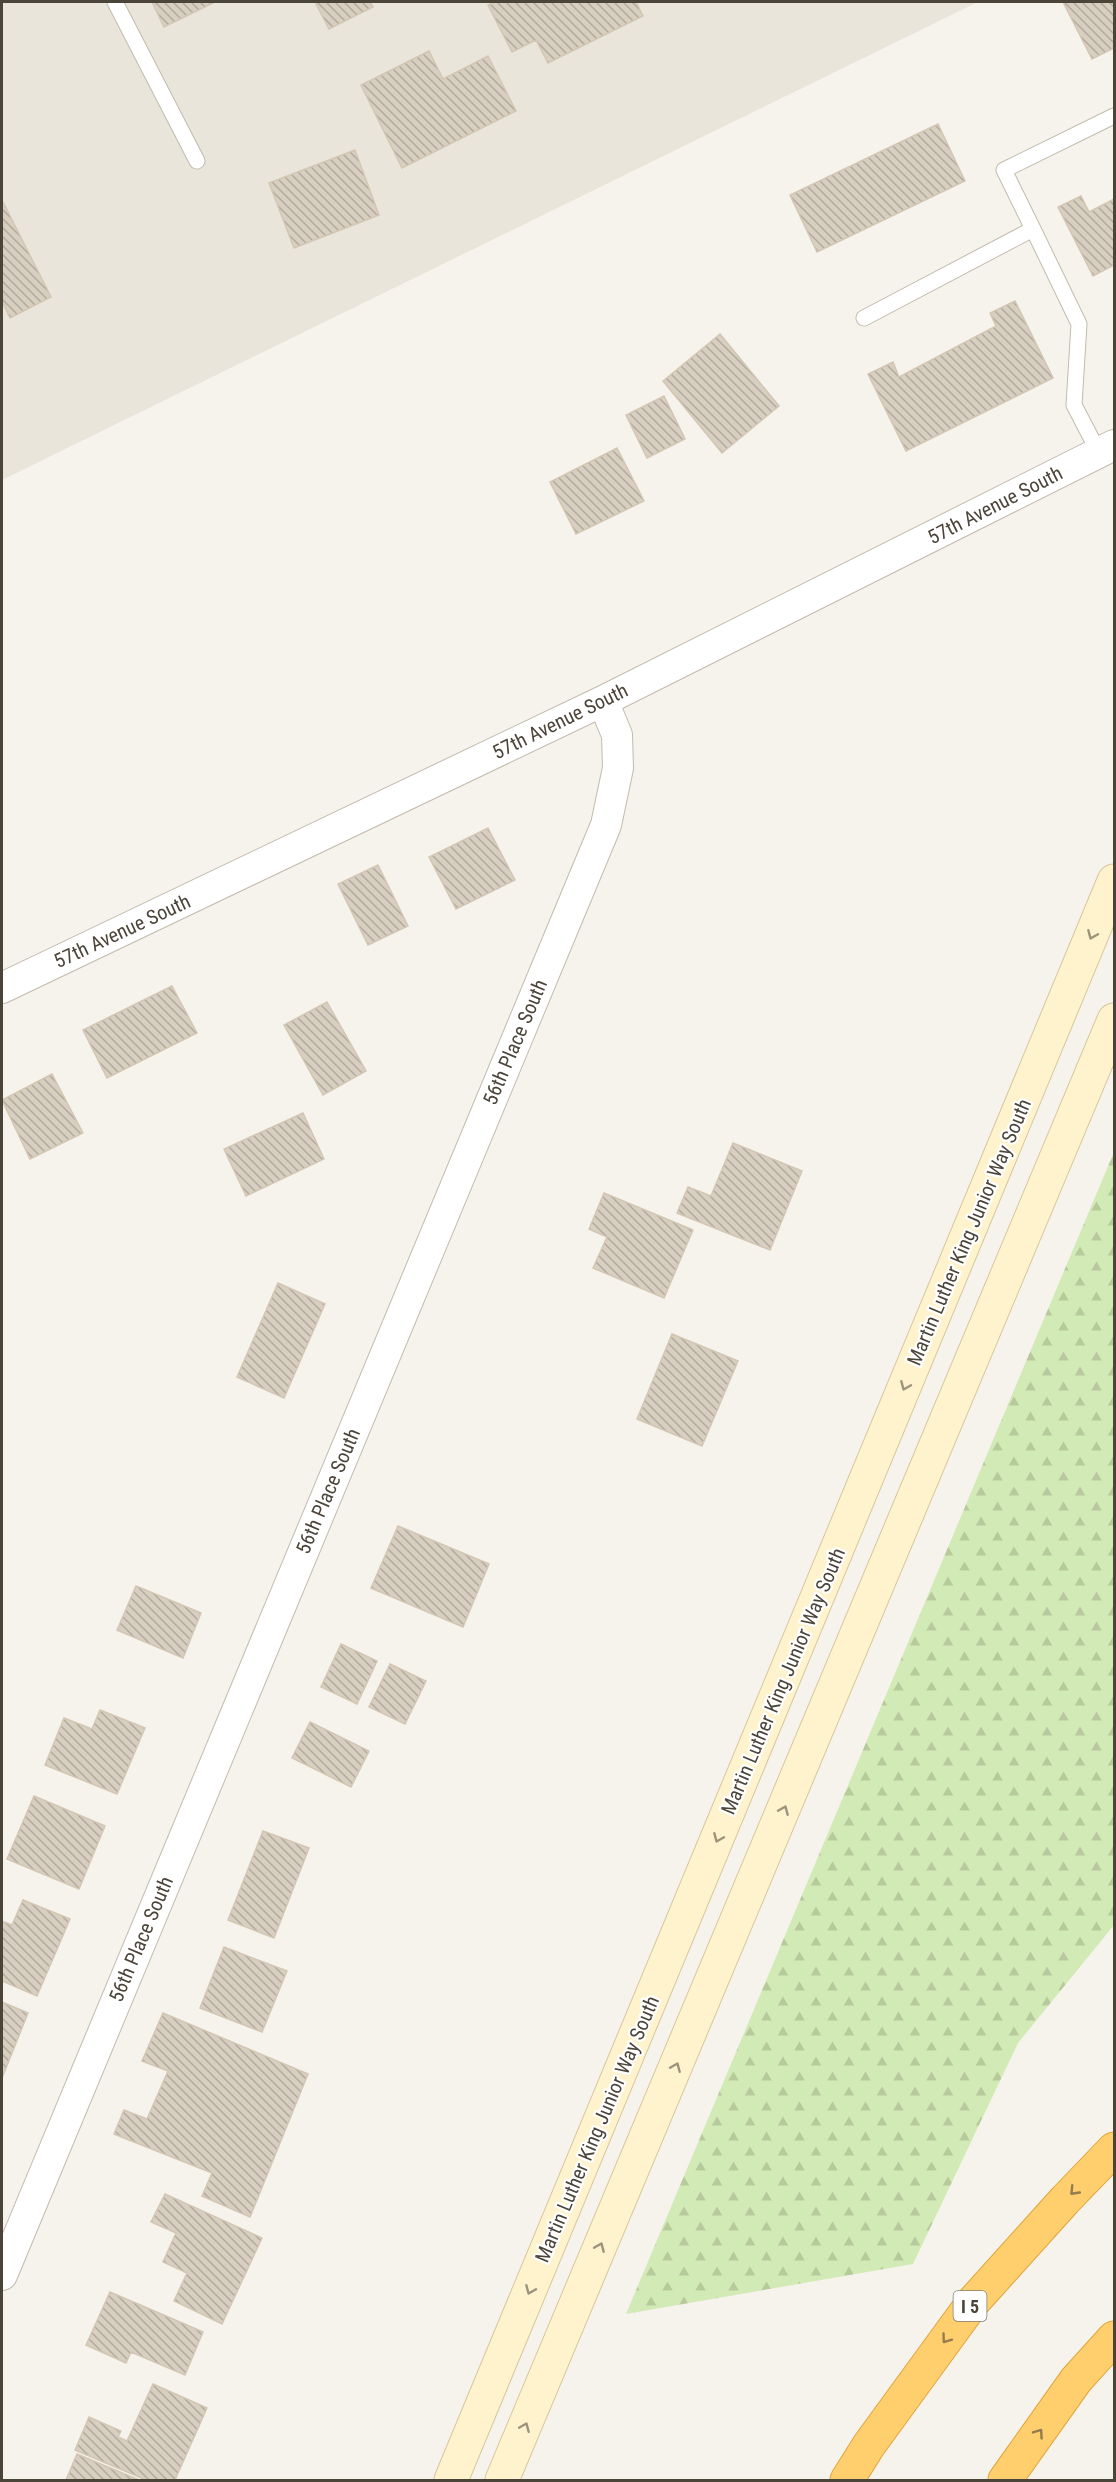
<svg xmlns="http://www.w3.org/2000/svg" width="1116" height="2482" font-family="'Roboto Condensed',sans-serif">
<defs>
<pattern id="forest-firs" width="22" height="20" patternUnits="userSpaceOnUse" patternTransform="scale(1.5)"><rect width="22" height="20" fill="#d2eab5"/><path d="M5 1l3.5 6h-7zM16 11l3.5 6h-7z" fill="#b6ca9c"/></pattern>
<pattern id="building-back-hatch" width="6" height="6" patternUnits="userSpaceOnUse" patternTransform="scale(1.5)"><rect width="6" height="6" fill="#d8cfc1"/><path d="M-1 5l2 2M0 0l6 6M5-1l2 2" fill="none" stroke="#b1aa9e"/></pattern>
</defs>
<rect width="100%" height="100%" fill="#f6f3ec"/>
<!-- residential -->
<path fill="#eae5da" d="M2,2H978L2,480Z"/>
<!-- forest -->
<path fill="url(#forest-firs)" d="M1114,1152V1925L1018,2043L913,2264L626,2314Z"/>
<!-- building -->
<path fill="url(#building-back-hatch)" stroke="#d3c7b4" stroke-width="1.5" d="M152,2H215L164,27Z
M315,2H370L373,7L329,29Z
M495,2H636L643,16L548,63L536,40L512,52L488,5Z
M1063,2H1114V48L1092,59Z
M429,51L443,79L488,56L516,111L402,168L361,85Z
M938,124L965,181L817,252L790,195Z
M355,150L379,215L294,248L269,183Z
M1081,196L1089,212L1114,199V265L1093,276L1058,207Z
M2,200L51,297L10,318L2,301Z
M1015,301L1053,378L906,451L868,374L893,362L899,377L996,326L990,313Z
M720,334L779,406L722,453L663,381Z
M664,396L685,439L647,458L626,415Z
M617,448L644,501L576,534L550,482Z
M488,828L515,880L456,909L429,857Z
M378,865L408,926L368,945L338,884Z
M172,986L197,1033L107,1078L83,1030Z
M327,1002L366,1071L323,1095L284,1025Z
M52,1074L83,1133L30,1159L2,1100Z
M303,1113L324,1159L246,1196L224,1149Z
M733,1143L802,1171L770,1250L677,1213L688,1187L711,1196Z
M604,1193L693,1230L664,1298L593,1268L607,1237L589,1229Z
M278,1283L325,1304L284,1398L237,1377Z
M672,1334L738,1361L702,1446L637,1419Z
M398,1526L489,1564L463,1627L371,1588Z
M136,1586L201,1613L183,1658L117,1630Z
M341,1644L377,1661L357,1704L321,1687Z
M390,1664L426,1681L405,1724L369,1707Z
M100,1710L145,1728L117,1794L45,1765L64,1718L92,1729Z
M310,1722L369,1751L351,1787L292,1758Z
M34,1796L105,1826L79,1889L7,1859Z
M263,1831L309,1848L274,1938L228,1920Z
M23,1900L70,1919L37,1996L2,1981V1921L12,1925Z
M224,1947L287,1971L262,2032L200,2008Z
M2,2002L28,2013L2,2078Z
M163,2013L308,2074L250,2217L202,2196L212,2173L114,2134L124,2110L147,2119L168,2071L142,2061Z
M165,2194L262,2238L222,2324L174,2301L187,2273L163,2262L176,2233L151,2222Z
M110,2292L203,2332L185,2375L131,2352L126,2363L86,2345Z
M153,2384L207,2408L175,2480H146L75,2450L89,2417L121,2431L118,2437L127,2441Z
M77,2454L139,2480H66Z"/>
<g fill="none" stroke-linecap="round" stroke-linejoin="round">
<!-- lane casing -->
<g stroke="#c2bbae" stroke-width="17">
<path id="lane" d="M115,2L197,161
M1033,229L1004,170L1114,116
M864,318L1033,229L1079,324L1074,405L1099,453"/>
</g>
<!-- street casing -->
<g stroke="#c2bbae" stroke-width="32">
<path id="street" d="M2,988L603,701L1114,445
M2,2275L606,825L618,768L617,735L603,701"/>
</g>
<!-- secondary casing -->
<g stroke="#d6c79b" stroke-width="35">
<path id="secondary" d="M451,2480L1114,881
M502,2480L1114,1020"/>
</g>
<!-- highway casing -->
<g stroke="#e0a43c" stroke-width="35">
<path id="highway" d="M847,2480L869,2445L974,2301L1065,2200L1114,2149
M1005,2480L1076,2380L1114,2338"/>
</g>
<!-- lane -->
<use href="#lane" stroke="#fff" stroke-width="15"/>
<!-- street -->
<use href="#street" stroke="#fff" stroke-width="30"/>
<!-- secondary -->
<use href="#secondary" stroke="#fff3cd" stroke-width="33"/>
<!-- highway -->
<use href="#highway" stroke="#ffcf6e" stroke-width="33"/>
</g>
<!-- one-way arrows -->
<defs><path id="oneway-chevron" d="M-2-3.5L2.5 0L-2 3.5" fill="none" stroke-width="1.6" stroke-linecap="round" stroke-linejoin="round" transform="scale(1.5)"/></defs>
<g stroke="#9c937c">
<use href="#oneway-chevron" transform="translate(1092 935) rotate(113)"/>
<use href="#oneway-chevron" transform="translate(905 1386) rotate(113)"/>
<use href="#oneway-chevron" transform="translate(784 1810) rotate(-67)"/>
<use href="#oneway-chevron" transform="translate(718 1838) rotate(113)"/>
<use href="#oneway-chevron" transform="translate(676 2067) rotate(-67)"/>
<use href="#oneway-chevron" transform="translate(600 2247) rotate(-67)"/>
<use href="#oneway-chevron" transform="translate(530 2290) rotate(113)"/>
<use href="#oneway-chevron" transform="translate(525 2427) rotate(-67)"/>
</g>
<g stroke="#937c4e">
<use href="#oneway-chevron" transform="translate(1074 2191) rotate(134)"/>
<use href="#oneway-chevron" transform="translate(946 2339) rotate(126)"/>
<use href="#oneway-chevron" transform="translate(1039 2433) rotate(-55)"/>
</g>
<g text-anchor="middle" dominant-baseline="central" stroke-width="4.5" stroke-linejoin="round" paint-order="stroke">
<!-- shield labels -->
<rect fill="#fff" stroke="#817c74" stroke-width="1.5" x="953.5" y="2291" width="33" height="30" rx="4.5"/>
<g font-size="18" font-weight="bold" fill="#4b4439">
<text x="970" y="2306">I 5</text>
</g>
<!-- street labels -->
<g font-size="20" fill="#4b4439" stroke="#fff">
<text transform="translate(995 505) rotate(-27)">57th Avenue South</text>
<text transform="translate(560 721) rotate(-26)">57th Avenue South</text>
<text transform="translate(122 931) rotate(-25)">57th Avenue South</text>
<text transform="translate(515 1042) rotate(-67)">56th Place South</text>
<text transform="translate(969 1232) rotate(-67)">Martin Luther King Junior Way South</text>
<text transform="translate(328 1491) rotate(-67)">56th Place South</text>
<text transform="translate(783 1681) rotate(-67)">Martin Luther King Junior Way South</text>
<text transform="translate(141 1939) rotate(-67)">56th Place South</text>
<text transform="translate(597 2129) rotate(-67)">Martin Luther King Junior Way South</text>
</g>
</g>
<!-- border -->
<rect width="1116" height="2482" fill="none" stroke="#4b4439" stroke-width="6"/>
</svg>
